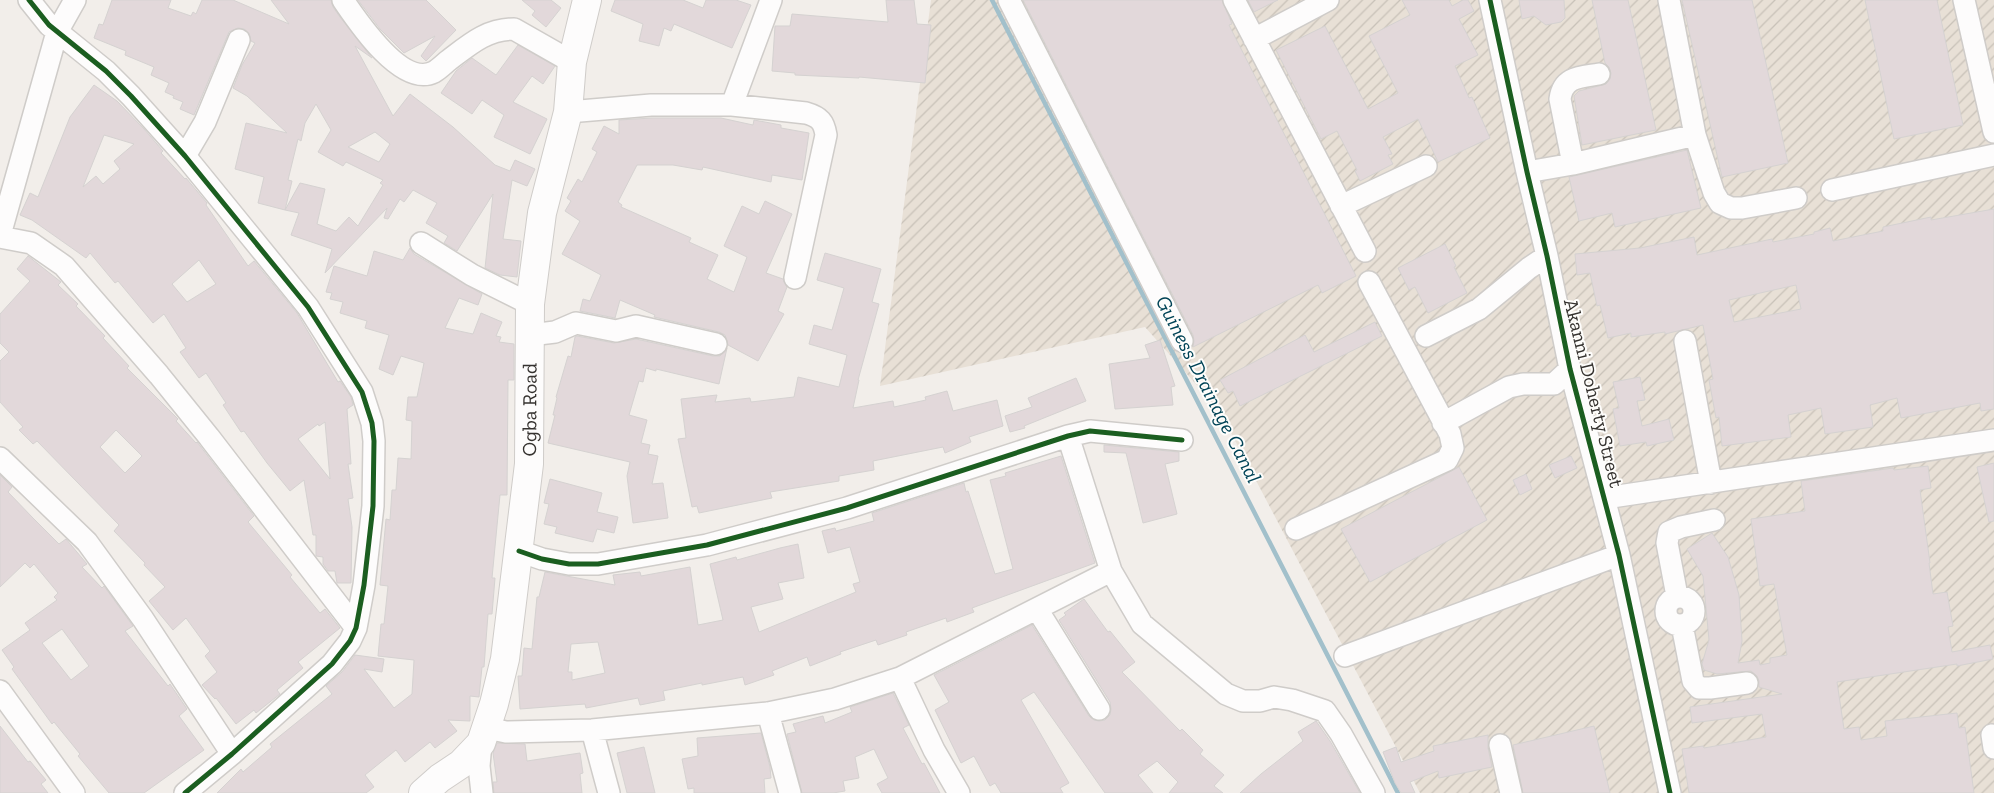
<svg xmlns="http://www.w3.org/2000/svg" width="1994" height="793" font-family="'Zilla Slab',serif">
<defs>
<pattern id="industrial-furrows" width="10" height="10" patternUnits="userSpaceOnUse" patternTransform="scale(1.25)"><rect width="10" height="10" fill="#e8e0d6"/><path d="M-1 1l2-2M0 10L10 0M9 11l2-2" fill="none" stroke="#c8c1b8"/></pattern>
</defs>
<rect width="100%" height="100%" fill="#f2eeea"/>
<!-- industrial -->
<path fill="url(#industrial-furrows)" d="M931,0H1994V793H1420L1219,410L1145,327L880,386Z"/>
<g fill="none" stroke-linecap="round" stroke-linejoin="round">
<!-- stream -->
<path stroke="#a2c0cb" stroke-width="4.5" d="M992,0L1398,793"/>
</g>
<!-- building -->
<path fill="#e2d8da" stroke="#d5d2d1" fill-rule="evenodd" d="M112,0H171L168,8L191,16L193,12L196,14L202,0H233L289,24L271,0H331L333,7L340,17L372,58L355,46L393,116L410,94L453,127L495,165L510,171L515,160L535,169L527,186L512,180L503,239L521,241L517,277L500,275L485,268L493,194L457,251L444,243L448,236L426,223L437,203L413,190L404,202L400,199L388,219L384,218L387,208L325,273L332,249L291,235L299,213L285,210L300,183L325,189L317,224L336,231L349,217L358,226L383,185L380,183L383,180L346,162L343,166L318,152L331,130L316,104L305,123L301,141L298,139L288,180L292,181L285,210L258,203L264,177L235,169L246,123L287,133L247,96L233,88L242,65L255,43L251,41L249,33L244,29L238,28L229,32L194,115L180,109L183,102L173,98L174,96L165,92L169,83L151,75L154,67L125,55L126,51L94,38L99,24L103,25ZM375,132L390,144L379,162L348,147Z
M358,0H426L456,30L426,61L421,56L435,36L404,53L380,29Z
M522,0H551L561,8L546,27L532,15L535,11Z
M615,0H683L703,8L706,0H736L751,5L732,48L674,24L671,31L664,28L659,46L639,41L643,24L611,11Z
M886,0H914L917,24L931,25L925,83L859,77V78L795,75V73L772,71L775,26H790L792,14L888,22Z
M1023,0H1222L1232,24L1229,25L1356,276L1322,293L1318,285L1193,347L1194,341L1193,335Z
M1248,0H1278L1254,12Z
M1402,0H1449L1452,6L1463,0H1468L1474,11L1459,19L1478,55L1455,66L1469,98L1472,97L1490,138L1438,162L1418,119L1383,137L1392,154L1388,155L1393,164L1360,181L1355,171L1357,170L1337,131L1321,139L1276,50L1325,26L1368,109L1398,93L1369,36L1410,15Z
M1519,0H1564L1565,18L1561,22L1546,25L1534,16L1522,19Z
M1592,0H1628L1656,130L1582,145L1574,96L1579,91L1606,84L1610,79L1611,73L1609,67L1605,63Z
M1682,0H1752L1788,163L1722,177Z
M1865,0H1937L1963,125L1894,139Z
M518,45L555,66L543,84L532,76L513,102L547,119L530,154L494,137L504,115L482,100L472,114L441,93L456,71L472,58L496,75Z
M94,85L117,101L144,129L163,151L161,153L185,179L186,178L207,203L206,205L248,266L254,261L297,313L338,382L340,381L351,397L353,405L347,409L351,464H348L353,498L348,499L352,527L351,583H337L335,571H328L323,564V557L316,556V535H313L304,480L290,491L267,463L244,431L241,432L223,405L226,403L206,373L199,378L180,352L186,348L164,314L153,323L118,281L115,283L90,253L86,258L32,220L20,215L30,193L38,197L70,117ZM104,135L134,144L114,161L120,169L103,184L96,176L83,187ZM199,260L216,284L187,302L172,284ZM325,422L330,479L298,439L318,424L319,426Z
M652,118H721L753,125L754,120L781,125V128L809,133L802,180L772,175L771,182L703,167L702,170L673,165H637L618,202L622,205L621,207L691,238L689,242L718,255L707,279L734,292L747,257L724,246L742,206L759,214L765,201L792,214L766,273L783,279L787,287L778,311L784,314L758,361L728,345L725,335L719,332L654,317L655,315L620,300L615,318L580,311L583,299L590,301L601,275L562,254L580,221L565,211L571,201L567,198L578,179L582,182L597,152L592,149L604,126L619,134V120Z
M1687,150L1701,208L1615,227L1612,213L1579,221L1569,177Z
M1994,209V409L1981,411L1980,403L1901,418L1897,398L1870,405L1873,427L1825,434L1821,408L1788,415L1791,437L1722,446L1719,417L1716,418L1709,380L1713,379L1703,325L1665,334V332L1631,337V333L1608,338L1600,305L1597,306L1590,273L1577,275L1575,254L1640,248L1694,237L1697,255L1772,239L1773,242L1814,234V232L1830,228L1833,241L1883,231V227L1931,217V220ZM1796,285L1801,309L1734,322L1729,300Z
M1445,244L1456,266L1454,267L1467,293L1428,313L1415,287L1409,290L1398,268Z
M410,248L414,254L482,294L478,305L459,298L445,328L473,334L481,313L502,322L496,336L501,337L499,342L514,344V380H508L507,495H500L492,578H495L492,614H488L484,667H482L479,697L470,696V721L448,720L457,731L435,748L430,742L405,762L396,750L365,775L374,787L366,793H217L241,769L243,772L272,747L270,744L332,694L326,686L342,672L355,655L384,659L382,672L364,669L394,708L412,694L414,660L378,656L381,624H384L388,586L380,585L386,519L390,520L392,490H396L398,458L411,459L412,421L406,420L408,397H417L424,363L401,356L393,375L379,369L389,335L365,328L367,321L340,313L343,302L330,299L332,293L326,292L334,266L367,276L374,251L403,260Z
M825,253L881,269L872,302L879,304L858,380H859L853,408L893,401L894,407L926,400L925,397L947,391L953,411L997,400L1003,426L969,437L971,442L945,453L943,447L873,461L874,470L839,476V481L770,492L772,498L699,513L697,506L692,507L678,439L686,438L681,399L717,395L715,402L750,398L751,402L794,397L798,377L839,387L847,355L809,344L814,325L832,330L844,288L817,280Z
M28,256L61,282L58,285L78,304L76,306L105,336L103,338L129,366L127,368L178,419L176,421L196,443L197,442L254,516L248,522L292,575L290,577L320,613L325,609L340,628L298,662L303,668L277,690L280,694L256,713L254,710L236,724L216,698L215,699L202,685L217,672L205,656L210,651L186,618L173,630L149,601L165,587L144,565L145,563L114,531L119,525L37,441L33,444L19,430L23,427L0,402V361L9,352L0,343V314L30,281L17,269ZM116,430L142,456L125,473L100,447Z
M1375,322L1382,336L1240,406L1233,391L1228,393L1220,380L1305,335L1314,352Z
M577,336L614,343L636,339L713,356H720L727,348L719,384L656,369V371L646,368L643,382L639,381L629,415L647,420L641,443L650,445L648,454L658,456L652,484L663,483L668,518L633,523L627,476L630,462L548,443L555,415H553L557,398L556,397L568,356L571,357L575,337Z
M1160,340L1175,386L1171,387L1173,405L1115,409L1109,364L1150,358L1145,345Z
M1640,377L1645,400L1637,401L1642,426L1669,419L1674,440L1647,446L1646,442L1620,446L1613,409L1619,408L1613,382Z
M1076,378L1086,401L1024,426L1025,428L1010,432L1005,416L1032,407L1028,398Z
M1104,445L1179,452V461L1165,464L1177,514L1143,523L1126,453L1104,452Z
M1061,456L1095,563L972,608L974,612L947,622L946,618L906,632L907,635L878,645L876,640L840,652L841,654L810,666L807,657L772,671L774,675L745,685L743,677L702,685V683L663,691L665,700L640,705L638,698L586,708L585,704L520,709L518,676H522L524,648L532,649L537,597H539L545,572L615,585L613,575L640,572L641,576L690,567L698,625L723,620L710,564L736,557L737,560L780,548L798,544L804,578L778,583L783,599L751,607L759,632L856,592L853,584L860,582L850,547L828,553L822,531L835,528L836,531L874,521L872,513L964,483L966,492L968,491L995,574L1013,569L990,480L1006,476L1005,473ZM598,642L605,673L572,680V672H568L571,644Z
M1571,456L1577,468L1555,478L1549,465Z
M1994,463V521L1989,522L1977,467Z
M1928,466L1931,488L1920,490L1930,563H1929L1933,594L1947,592L1953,626L1948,627L1952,652L1990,645L1993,659L1957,666V664L1837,682L1844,729L1859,727L1861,740L1887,736L1885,721L1957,713L1959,728L1965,727L1974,793H1689L1682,749L1703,746L1704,748L1766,737L1762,714L1692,723L1690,707L1782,694L1759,687V681L1757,676L1751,671L1717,674L1704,670L1702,664L1709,640L1703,576L1687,549L1712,533L1728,557L1739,595L1742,641L1738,663L1759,660L1760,665L1770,663V658L1787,655L1774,584L1760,586L1751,519L1805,511L1801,481L1893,468L1894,470Z
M1459,467L1487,520L1370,582L1341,529Z
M1526,474L1532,489L1520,495L1513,480Z
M0,475L12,487L8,492L33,518L59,544L66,539L87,564L82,567L102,588L104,586L133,626L125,631L168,686L170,684L187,709L179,716L204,750L144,793H109L78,756L80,754L54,722L52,724L12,669L14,667L2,650L30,630L25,623L57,600L54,597L58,593L34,564L30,568L25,563L0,587ZM62,629L89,666L71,680L42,643Z
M550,479L602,493L597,512L618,517L614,533L597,529L593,542L555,533L557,527L544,524L549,504L544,503Z
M1084,599L1108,632L1110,631L1135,662L1122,672L1180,731L1182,729L1203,750L1200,754L1224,775L1214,786L1223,793H1169L1178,782L1157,761L1138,775L1153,793H1105L1034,692L1021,700L1069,783L1060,788L1063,793H1001L995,783L990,786L974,756L961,763L935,710L949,702L934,675L1032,625L1089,716L1094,720L1099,721L1105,720L1110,715L1111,709L1110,702L1059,620L1066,615L1064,613Z
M893,693L909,725L903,728L922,764L924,763L940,793H882L877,784L888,778L874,749L855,757L859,778L843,781L845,791L833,793H802L787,734L796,732L793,724L823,716L825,723L852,712L850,707Z
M1316,721L1330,741L1360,793H1240L1261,774L1303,741L1298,732Z
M0,726L28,762L30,761L46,780L41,784L48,793H0Z
M1594,726L1610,793H1523L1513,745Z
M761,733L770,767L771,778L764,779L765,793H694V788L688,789L682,759L698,756L697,738Z
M1488,735V748L1492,767L1439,778L1438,771L1410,782L1415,793H1401L1395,783L1383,752L1396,747L1401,762L1434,751L1433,746Z
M497,743L525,744L527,761L580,753L583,773L580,774L582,793H494L493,782H497L493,753Z
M644,747L655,793H627L617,753Z"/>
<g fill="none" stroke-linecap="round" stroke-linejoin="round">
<!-- minor casing -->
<g stroke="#cfccc9" stroke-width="24">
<path id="minor" d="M29,0L49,25L106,71L131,96L185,156L308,307L362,392L372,423L374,441L373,506L364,585L356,628L350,641L332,664L232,754L185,793
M343,0C358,22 402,88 434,72C439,69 444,64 449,60C470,44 487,29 514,29L572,62
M1009,0L1182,341
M1234,0L1365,251
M1490,0L1527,172L1547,256L1570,369L1619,555L1670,793
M1669,0L1695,135L1714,193L1720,203L1731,208H1742L1796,198
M1964,0L1994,132
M1254,39L1328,0
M732,105L771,0
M568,112L651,105H732L806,113C820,117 824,122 826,135L795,278
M185,156L205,122L239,40
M1573,164L1560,99C1563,76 1581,77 1599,74
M1527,172L1573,164L1695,135
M1832,190L1994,155
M1341,206L1426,166
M0,235L57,32L75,0
M0,237L31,243L64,266L159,375L209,437L356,628
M421,243L472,275L530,304
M530,335L555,332L576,323L616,331L636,326L716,344
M1426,336L1479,309L1529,268L1547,256
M1685,341L1711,483
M1443,423L1509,387L1523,384H1554L1570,369
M1068,436L1111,571L1142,624L1226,694L1243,701H1260L1274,697L1292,700L1325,711L1341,734L1374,793
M0,458L87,542L143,619L232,754
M1605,498L1994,440
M1296,529L1447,460L1453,448L1450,434L1369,282
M519,551L542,559L569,564H598L707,545L847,508L1068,436L1090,431L1182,440
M1677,596L1667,543L1669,532L1681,527L1714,520
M1666 611a14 14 0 1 1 28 0a14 14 0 1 1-28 0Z
M1037,609L1099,709
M1682,625L1693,681L1699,688H1710L1747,683
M1345,656L1619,555
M900,678L934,750L959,793
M0,691L74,793
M768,713L790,793
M487,728L506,732L592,730L768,713L835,699L900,678L1111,571
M592,730L609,793
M1992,735L1994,748
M481,743L479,766L482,793
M1500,745L1511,793"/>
</g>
<!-- major casing -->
<g stroke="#cfccc9" stroke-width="30">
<g id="major">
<path id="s1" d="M423,793L440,778L461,764L481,743L494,704L505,659L529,464L530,304L542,213L568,112L572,62L587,0"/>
</g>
</g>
<!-- minor -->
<use href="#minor" stroke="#fdfcfc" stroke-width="21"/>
<!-- major -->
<use href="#major" stroke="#fdfcfc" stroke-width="28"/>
<!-- cycleway casing -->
<g stroke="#fefdfb" stroke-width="8">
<path id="cycleway" d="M29,0L49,25L106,71L131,96L185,156L308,307L362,392L372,423L374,441L373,506L364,585L356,628L350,641L332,664L232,754L185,793
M1490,0L1527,172L1547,256L1570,369L1619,555L1670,793
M519,551L542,559L569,564H598L707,545L847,508L1068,436L1090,431L1182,440"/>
</g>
<!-- cycleway -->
<use href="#cycleway" stroke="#1b5e20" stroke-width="5"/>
</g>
<g text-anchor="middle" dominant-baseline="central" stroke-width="4" stroke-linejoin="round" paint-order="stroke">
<!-- street labels -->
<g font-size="20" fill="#35322f" stroke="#fefdfb">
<text transform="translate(1594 393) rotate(76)">Akanni Doherty Street</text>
<text stroke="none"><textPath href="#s1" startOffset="415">Ogba Road</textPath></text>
</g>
<!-- water labels -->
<g font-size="21" font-style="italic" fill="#004356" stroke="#fefdfb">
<text transform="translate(1209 389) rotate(63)">Guiness Drainage Canal</text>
</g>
</g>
</svg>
